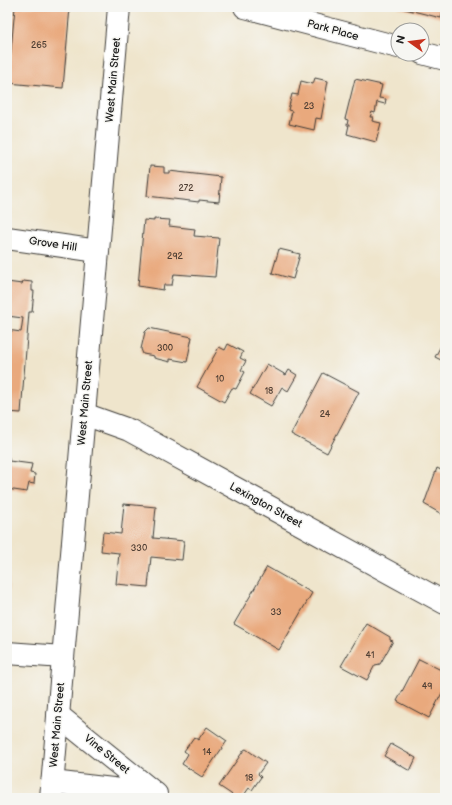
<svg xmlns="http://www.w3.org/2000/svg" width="452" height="805" font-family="'Balsamiq Sans',sans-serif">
<rect width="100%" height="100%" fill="#f6f6f2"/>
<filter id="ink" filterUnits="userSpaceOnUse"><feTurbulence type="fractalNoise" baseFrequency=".025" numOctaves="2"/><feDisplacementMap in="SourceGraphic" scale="8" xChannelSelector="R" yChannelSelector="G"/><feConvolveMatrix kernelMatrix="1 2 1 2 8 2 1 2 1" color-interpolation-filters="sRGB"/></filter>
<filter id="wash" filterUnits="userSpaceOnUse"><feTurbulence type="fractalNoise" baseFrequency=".012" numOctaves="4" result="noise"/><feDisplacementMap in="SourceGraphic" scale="16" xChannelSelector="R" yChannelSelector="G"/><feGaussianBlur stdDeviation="0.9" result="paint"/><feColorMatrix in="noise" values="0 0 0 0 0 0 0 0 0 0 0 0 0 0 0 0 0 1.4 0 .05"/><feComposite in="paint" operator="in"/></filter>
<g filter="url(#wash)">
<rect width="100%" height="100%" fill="#efe5cc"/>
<g id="blocks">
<!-- building -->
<path fill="#e9a97d" d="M15,7H70L63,88L8,83Z
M397,7H444L441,18Z
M315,78L328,81L321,119L316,118L314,130L289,124L292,111L288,110L292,94L298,95L301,81L313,84Z
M355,79L382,85L379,98L386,99L385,104L377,102L375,113L372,112L370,117H373L372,121L381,123L376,142L347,134L349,125H347L348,120L345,119Z
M150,166L164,167V173H169V171L221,177L219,202L199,200V202L147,196Z
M154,219L170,220L169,226L195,229L194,236L219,238L215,277L174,274L172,285H164L163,290L138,286L144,220L154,221Z
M279,249L300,254L293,279L272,273Z
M23,281L32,282V291H34L32,312H29L21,413L7,412V330L21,332L23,318L7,316V282L22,284Z
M149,328L192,337L187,362L170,359V362L154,358V356L143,354L141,349L145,332Z
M445,338V362L435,357Z
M228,344L243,352L240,358L246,361L241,370L245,372L236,389L232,388L224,402L197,387L219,347L225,350Z
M267,364L286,375L289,370L297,375L288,391L282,387L271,406L250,394Z
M323,373L359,392L327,453L291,434Z
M7,457L9,458V461L32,464L30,473L35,474L34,484L29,483L27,492L7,489Z
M437,468L445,472V516L424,504Z
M124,504L156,507L153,538L184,541L182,560L151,557L148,587L116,584L119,553L101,551L103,532L121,534Z
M267,567L312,593L279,650L234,624Z
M7,577H9L8,593H7Z
M366,623L390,637V640L393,641L380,664L375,665L367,680L341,666Z
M419,659L445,672V687L429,718L397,701Z
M207,727L227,741L202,777L182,764L188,754L184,751L194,737L198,740Z
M391,744L416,758L410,771L384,756Z
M246,749L266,763L258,774L261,777L252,790L249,788L242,798H237L219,786L244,750Z"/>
</g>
</g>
<g filter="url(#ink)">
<use href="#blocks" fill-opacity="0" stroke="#3c3a36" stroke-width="1"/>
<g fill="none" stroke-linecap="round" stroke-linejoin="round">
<!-- minor casing -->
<g stroke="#3c3a36" stroke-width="24">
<path id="minor" d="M245,7L398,47
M422,53L445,59
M84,414L129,430L445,603
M7,653L63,657
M52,782L156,794L58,715"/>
</g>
<!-- tertiary casing -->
<g stroke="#3c3a36" stroke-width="24">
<path id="tertiary" d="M7,238L98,251"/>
</g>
<!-- secondary casing -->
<g stroke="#3c3a36" stroke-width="24">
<path id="secondary" d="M51,798L119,7"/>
</g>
<!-- minor -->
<use href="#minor" stroke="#fff" stroke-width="22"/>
<!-- tertiary -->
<use href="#tertiary" stroke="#fff" stroke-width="22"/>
<!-- secondary -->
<use href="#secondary" stroke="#fff" stroke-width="22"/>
</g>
</g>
<g text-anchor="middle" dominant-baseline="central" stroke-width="3" stroke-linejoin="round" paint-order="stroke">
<!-- number labels -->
<g font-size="9" fill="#4f3f34">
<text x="39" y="45">265</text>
<text x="309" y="106">23</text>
<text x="186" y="188">272</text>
<text x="175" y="256">292</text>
<text x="165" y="348">300</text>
<text x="220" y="379">10</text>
<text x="269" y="391">18</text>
<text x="325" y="414">24</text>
<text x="139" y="548">330</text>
<text x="276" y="612">33</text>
<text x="370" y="655">41</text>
<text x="427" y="686">49</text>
<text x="207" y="752">14</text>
<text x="249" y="778">18</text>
</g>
<!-- street labels -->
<g font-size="11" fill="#1c1c1c" stroke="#f6f6f2">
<text transform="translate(333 30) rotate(15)">Park Place</text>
<text transform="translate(113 80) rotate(-85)">West Main Street</text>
<text transform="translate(53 244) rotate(8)">Grove Hill</text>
<text transform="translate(85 403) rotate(-85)">West Main Street</text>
<text transform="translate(266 505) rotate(29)">Lexington Street</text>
<text transform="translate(57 725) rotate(-85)">West Main Street</text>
<text transform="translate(107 754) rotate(39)">Vine Street</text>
</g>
</g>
<!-- margin -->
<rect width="452" height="805" fill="none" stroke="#f6f6f2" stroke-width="24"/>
<!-- north arrow -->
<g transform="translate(410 42) rotate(284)"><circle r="19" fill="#f6f6f2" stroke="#9f9f9c"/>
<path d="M0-3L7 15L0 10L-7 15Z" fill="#c8321e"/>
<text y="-6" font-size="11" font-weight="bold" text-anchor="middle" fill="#1c1c1c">N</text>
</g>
</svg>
